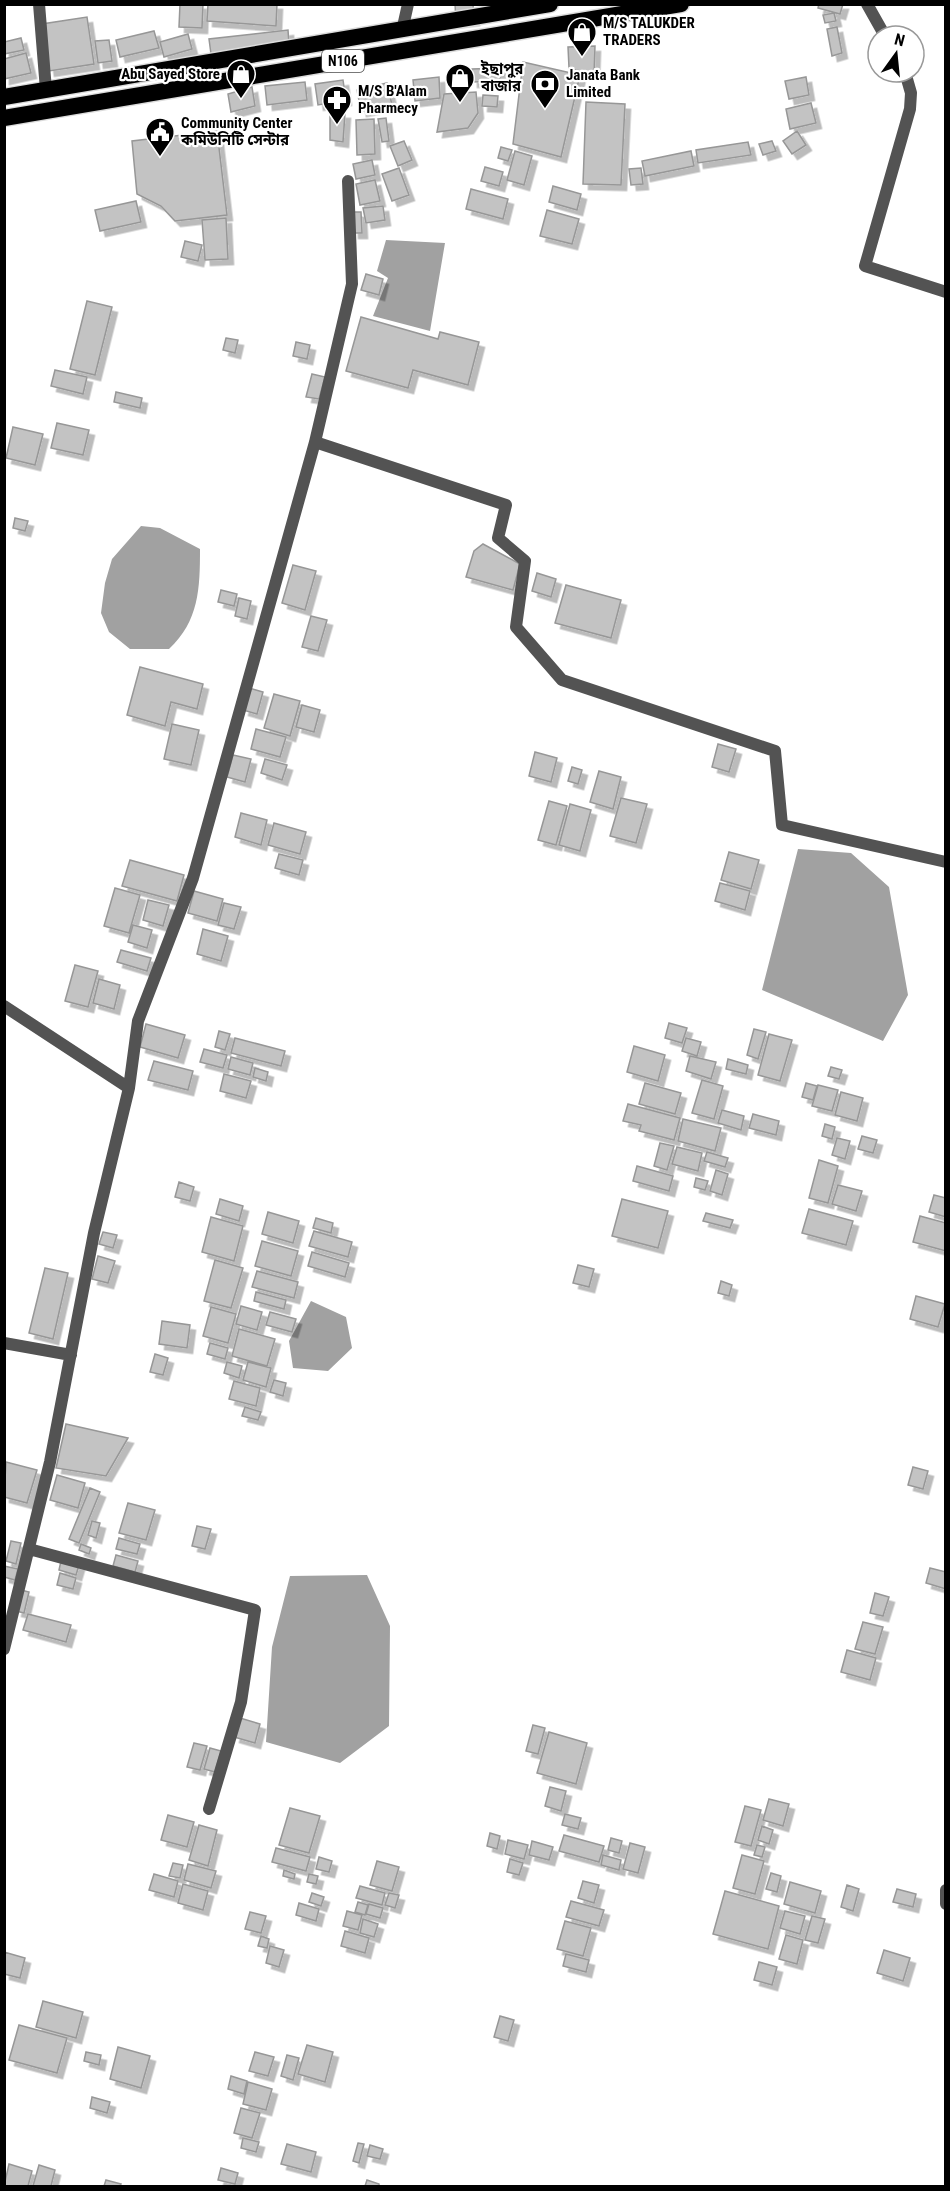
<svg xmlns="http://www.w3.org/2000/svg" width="950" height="2191" font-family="'Roboto Condensed','Noto Sans Bengali',sans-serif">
<defs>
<filter id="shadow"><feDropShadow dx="5.5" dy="5.5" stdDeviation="0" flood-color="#0004"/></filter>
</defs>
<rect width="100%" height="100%" fill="#fff"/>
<!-- water -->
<path fill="#a1a1a1" d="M386,240L445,243L430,331L373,316L388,278L377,271Z
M141,526L160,528L200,549C200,589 199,621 169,649H130L109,632L101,613L105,583L112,559Z
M798,849L851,853L889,887L908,995L883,1041L762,990Z
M311,1301L346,1317L352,1348L328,1371L293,1368L289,1341Z
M367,1575L390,1626L389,1726L340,1763L266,1742L272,1647L290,1576Z"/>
<!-- building -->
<path fill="#c3c3c3" stroke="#979797" stroke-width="1.5" filter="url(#shadow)" d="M180,4H203L202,28L179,27Z
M208,4H277L276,26L207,21Z
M455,4H473L474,20L456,22Z
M819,4H843L840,14L818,8Z
M834,13L836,21L825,23L823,15Z
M87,17L94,64L49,71L42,24Z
M837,27L842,53L832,56L827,29Z
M288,30L289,44L211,54L209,39Z
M154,31L159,48L120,57L116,40Z
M188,34L192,49L164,57L160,42Z
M21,38L24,50L4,54V42Z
M109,40L112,61L98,63L95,41Z
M595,46L594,75L569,68L568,47Z
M26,53L31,73L4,79V59Z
M523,62L580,75L561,157L513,144Z
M500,68V81L472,82V69Z
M439,77L440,98L415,101L413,80Z
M806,77L809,95L789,99L785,81Z
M343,80L346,100L318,105L315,84Z
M305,82L307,100L267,105L265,86Z
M387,83L392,105L361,111L357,90Z
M252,87L255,106L231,112L228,94Z
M476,92L478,113L468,128L437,132L444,94Z
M483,95L498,96L497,107L482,106Z
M586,102L625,104L621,185L583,184Z
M811,103L816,123L790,129L786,109Z
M330,113H345L343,142L330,140Z
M386,118L389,141L382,142L378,119Z
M374,119L375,154L357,155L356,120Z
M217,131L227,215L175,221L161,206L137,194L132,141Z
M797,131L806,145L792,154L783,141Z
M404,141L412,160L398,166L390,146Z
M772,141L776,151L763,155L759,144Z
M748,142L751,155L698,163L696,150Z
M501,147L512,150L508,161L498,158Z
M515,151L532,156L524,185L507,180Z
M691,151L694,166L645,176L642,161Z
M372,160L375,175L356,179L353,164Z
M485,167L503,172L499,186L481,181Z
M399,168L409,195L392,201L382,174Z
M641,168L643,184L631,185L629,169Z
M375,180L380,201L360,205L356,184Z
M553,186L581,194L577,210L549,202Z
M471,189L508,199L503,219L466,209Z
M136,201L141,222L100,231L95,210Z
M383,206L385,220L366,223L363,208Z
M547,210L579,219L572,244L540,236Z
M353,212H361L362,233H353Z
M226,218L228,259L205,260L202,220Z
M185,241L202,245L198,261L181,257Z
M366,274L383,279L379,295L361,290Z
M87,301L112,307L95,375L70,369Z
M361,317L438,339L440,332L479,342L468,385L413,370L408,388L346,371Z
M226,338L238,340L235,353L223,350Z
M296,342L310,345L307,359L293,356Z
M55,370L87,377L83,394L51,386Z
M312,374L325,377L319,399L306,397Z
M116,392L142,398L140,408L114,402Z
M57,423L89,430L83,455L51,448Z
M13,427L43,434L35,465L6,458Z
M15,518L28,521L25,531L13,528Z
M483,544L520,564L513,590L466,577L474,551Z
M293,565L316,571L305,610L282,603Z
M537,573L556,579L551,597L532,591Z
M566,585L621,600L611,638L555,623Z
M221,590L237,594L234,606L218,602Z
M239,598L251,601L247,619L235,616Z
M311,616L327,620L318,651L302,647Z
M140,667L203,684L197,709L171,702L165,726L127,715Z
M249,688L263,692L257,714L243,710Z
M274,694L300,701L290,736L264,728Z
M302,705L320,710L314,732L296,727Z
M172,724L199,730L191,765L164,759Z
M256,729L286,737L280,757L251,749Z
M718,744L736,749L729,772L712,767Z
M535,752L557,758L551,782L529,776Z
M233,755L251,759L245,782L227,777Z
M265,759L287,765L282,780L261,773Z
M572,767L582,770L578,784L568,781Z
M599,771L621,777L613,809L590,802Z
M621,798L647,804L636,843L610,836Z
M549,801L567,806L556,845L538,840Z
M570,804L591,810L580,851L559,845Z
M241,813L267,820L261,845L235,837Z
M274,823L306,832L300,854L268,845Z
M729,852L759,860L751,889L721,880Z
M279,854L303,860L299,875L275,868Z
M130,860L184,875L177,901L122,886Z
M720,883L750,891L745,910L715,901Z
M115,888L140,895L129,933L104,926Z
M194,891L223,899L217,921L188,913Z
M148,900L169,905L163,926L143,920Z
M224,903L241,907L234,929L218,925Z
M133,925L152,930L147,948L128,942Z
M203,929L228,936L221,961L197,954Z
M121,950L151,958L147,971L117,962Z
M75,965L98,971L88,1007L65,1001Z
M99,979L120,985L114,1009L93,1003Z
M669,1023L687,1028L682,1043L665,1038Z
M146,1024L185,1035L178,1058L140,1047Z
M754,1029L766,1032L758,1059L747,1055Z
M219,1031L230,1034L225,1050L215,1047Z
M769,1034L792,1040L780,1081L758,1075Z
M235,1038L285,1051L281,1066L231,1053Z
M686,1038L701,1042L697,1056L682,1051Z
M634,1046L665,1055L658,1081L627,1072Z
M204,1049L227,1055L223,1068L200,1062Z
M690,1056L716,1062L711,1079L686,1071Z
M231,1057L253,1063L250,1075L228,1069Z
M728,1059L748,1065L746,1074L726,1069Z
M154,1061L193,1071L188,1090L148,1080Z
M831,1067L842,1070L839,1079L828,1076Z
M255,1068L268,1072L266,1081L253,1077Z
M224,1074L251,1081L246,1098L220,1091Z
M702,1080L723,1086L714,1119L692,1113Z
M645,1083L681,1093L675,1114L639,1104Z
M806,1083L817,1086L813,1100L802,1097Z
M818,1085L838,1090L832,1111L812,1106Z
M841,1092L863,1098L857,1121L835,1115Z
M628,1104L680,1118L674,1140L639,1131L641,1125L623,1121Z
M722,1110L744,1116L741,1130L718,1123Z
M753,1114L779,1121L776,1135L749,1128Z
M683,1119L721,1128L715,1151L678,1141Z
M825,1124L835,1127L832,1139L822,1136Z
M862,1136L877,1140L873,1153L858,1149Z
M837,1138L850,1141L845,1159L832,1155Z
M660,1143L674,1146L667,1170L654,1166Z
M677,1147L702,1153L698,1171L672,1164Z
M707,1152L728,1158L725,1167L704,1161Z
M819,1160L838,1166L828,1203L809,1198Z
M637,1166L673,1176L669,1191L633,1181Z
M716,1170L728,1174L722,1195L710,1191Z
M696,1178L708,1181L705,1190L694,1187Z
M179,1182L194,1187L190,1201L175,1197Z
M838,1185L862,1191L856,1211L832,1204Z
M934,1195L946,1198V1217L929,1212Z
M220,1199L243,1206L239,1221L216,1214Z
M622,1199L668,1211L658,1248L612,1236Z
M809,1209L853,1221L846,1245L802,1233Z
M268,1212L299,1221L293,1243L262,1234Z
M706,1213L733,1220L730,1228L703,1221Z
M920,1216L946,1223V1251L913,1242Z
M211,1217L243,1226L234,1261L202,1252Z
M316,1218L333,1223L331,1233L313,1228Z
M314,1231L352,1242L348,1257L309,1246Z
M103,1232L117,1235L113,1248L99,1244Z
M262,1241L298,1251L291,1276L255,1266Z
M312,1252L349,1263L345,1277L308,1266Z
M98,1256L115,1261L108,1283L92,1279Z
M215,1260L243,1268L231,1308L204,1301Z
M578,1265L594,1269L589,1287L573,1283Z
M45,1268L68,1273L53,1339L29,1333Z
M257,1271L298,1282L294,1298L252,1287Z
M721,1281L732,1285L729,1296L718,1293Z
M256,1292L286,1300L284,1309L254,1301Z
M916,1296L945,1304L938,1327L910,1319Z
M241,1306L262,1312L257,1330L236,1324Z
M211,1307L236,1314L228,1343L203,1336Z
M270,1312L296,1319L292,1332L266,1325Z
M162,1321L190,1325L187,1348L159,1344Z
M239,1329L275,1339L267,1366L232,1356Z
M210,1343L228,1348L225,1359L207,1354Z
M155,1354L168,1358L163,1375L150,1372Z
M227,1362L242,1366L239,1378L224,1373Z
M248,1362L271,1368L266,1387L243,1380Z
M274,1380L286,1383L283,1396L270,1392Z
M234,1381L260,1388L256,1406L229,1399Z
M245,1407L261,1412L258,1420L242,1416Z
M66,1424L128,1438L106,1476L56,1468Z
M6,1462L37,1470L27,1503L4,1497Z
M913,1467L928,1471L923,1489L908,1485Z
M57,1475L85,1483L78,1508L50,1500Z
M90,1488L100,1492L79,1543L69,1539Z
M128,1503L155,1510L146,1540L119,1533Z
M92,1521L100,1523L96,1538L88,1535Z
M197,1526L211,1529L205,1549L192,1546Z
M119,1538L140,1544L137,1554L116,1549Z
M11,1541L21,1543L16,1564L6,1561Z
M81,1544L91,1548L89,1554L79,1550Z
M116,1555L138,1561L135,1572L113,1566Z
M61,1561L79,1565L76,1575L59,1570Z
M4,1566L18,1569L15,1580L4,1577Z
M930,1568L946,1572V1589L926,1583Z
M60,1573L76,1578L73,1589L57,1585Z
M21,1590L29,1592L24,1613L16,1611Z
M875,1593L889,1597L883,1616L870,1613Z
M28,1614L71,1625L66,1642L23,1630Z
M863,1622L883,1627L875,1654L855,1649Z
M847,1650L876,1658L870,1680L841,1672Z
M240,1718L260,1724L255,1743L234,1737Z
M533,1725L545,1728L538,1754L526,1751Z
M549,1732L587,1743L576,1784L537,1773Z
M194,1743L207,1746L200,1770L187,1767Z
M210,1748L221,1751L215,1772L204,1769Z
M550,1787L566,1791L561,1811L545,1806Z
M769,1799L789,1804L783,1826L763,1820Z
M745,1806L761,1810L751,1846L735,1842Z
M290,1808L320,1816L309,1853L279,1845Z
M565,1814L581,1818L578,1829L562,1825Z
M168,1815L194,1822L187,1847L161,1840Z
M199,1825L217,1830L208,1866L189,1860Z
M762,1826L773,1830L769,1844L758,1840Z
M490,1833L500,1836L497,1849L487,1846Z
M564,1835L604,1846L599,1862L559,1851Z
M611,1838L622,1841L619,1853L608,1850Z
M508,1840L528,1845L524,1859L505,1854Z
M532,1841L553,1847L549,1860L529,1855Z
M630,1843L645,1847L638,1873L623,1869Z
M757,1845L765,1847L762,1857L754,1855Z
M276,1848L310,1857L306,1871L272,1862Z
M603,1855L621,1860L619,1870L601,1865Z
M742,1855L764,1861L755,1894L733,1888Z
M319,1857L332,1861L329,1872L316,1869Z
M510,1859L523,1863L519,1875L507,1872Z
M377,1861L399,1867L392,1891L370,1885Z
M173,1863L183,1865L180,1878L169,1876Z
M188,1864L216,1871L211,1888L184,1880Z
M284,1870L295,1874L294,1879L283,1876Z
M771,1873L781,1876L777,1892L766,1889Z
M154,1874L178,1881L174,1897L149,1890Z
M309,1874L318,1876L316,1884L307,1882Z
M583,1881L599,1885L594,1903L578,1898Z
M790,1882L821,1891L815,1913L784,1904Z
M183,1884L208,1891L203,1910L178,1903Z
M847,1885L859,1889L853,1911L841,1907Z
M360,1886L385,1893L382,1905L356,1898Z
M897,1889L916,1894L913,1907L893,1902Z
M725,1891L779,1906L768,1949L713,1934Z
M312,1893L324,1897L321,1906L309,1902Z
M389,1893L399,1895L395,1908L385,1905Z
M571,1901L604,1910L599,1926L566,1917Z
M358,1902L368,1905L365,1915L355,1912Z
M299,1903L319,1909L316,1921L296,1915Z
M369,1904L383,1908L380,1918L366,1914Z
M347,1911L362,1915L358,1930L343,1926Z
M785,1911L805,1916L800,1934L780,1928Z
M250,1912L266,1916L261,1933L245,1929Z
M812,1916L825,1919L818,1943L805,1940Z
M363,1919L378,1924L374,1937L360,1933Z
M565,1921L591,1928L583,1956L557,1949Z
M345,1931L369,1938L365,1953L341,1946Z
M786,1935L803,1940L797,1964L779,1959Z
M261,1936L269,1939L267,1948L258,1946Z
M270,1946L284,1950L279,1967L266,1963Z
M884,1950L910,1958L903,1981L877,1973Z
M4,1952L25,1958L20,1978L4,1974Z
M566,1954L589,1960L586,1972L563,1966Z
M759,1962L777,1967L772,1985L754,1980Z
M43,2001L83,2012L76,2038L36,2027Z
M500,2016L514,2020L508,2041L494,2037Z
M19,2025L67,2038L57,2073L9,2060Z
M307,2045L333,2052L325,2082L298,2074Z
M118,2047L150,2056L141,2088L110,2079Z
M86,2052L101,2055L99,2065L84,2061Z
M255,2052L274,2057L268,2076L249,2071Z
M287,2055L299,2058L293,2080L281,2076Z
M231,2076L247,2081L244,2094L228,2089Z
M248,2082L272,2089L266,2110L243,2104Z
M92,2097L110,2102L107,2113L90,2108Z
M241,2108L260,2113L252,2138L234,2133Z
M243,2138L259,2142L256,2152L241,2148Z
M358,2143L364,2144L359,2163L353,2161Z
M287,2144L316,2152L311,2172L281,2164Z
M370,2145L383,2149L380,2159L367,2156Z
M9,2164L32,2171L28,2186H4Z
M39,2165L55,2170L51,2186H33Z
M221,2168L238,2173L235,2184L218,2180Z
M106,2180L121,2184L120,2186H104Z
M367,2180L379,2184V2186H365Z"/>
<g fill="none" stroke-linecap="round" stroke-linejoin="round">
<!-- trunk casing -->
<g stroke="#dbdbdb" stroke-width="19">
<path id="trunk" d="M4,97L550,4
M4,118L681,4"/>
</g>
<!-- minor -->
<path stroke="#535353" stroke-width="12" d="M39,4L46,90
M867,4L885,36
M402,31L408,4
M905,72L911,93L910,109L865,266L946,292
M315,442L506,505L498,538L525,561L516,627L562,680L775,751L782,825L946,862
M4,1006L129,1088
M4,1343L71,1355
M29,1549L255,1610L241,1702L209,1809
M4,1649L50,1462L94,1233L129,1088L138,1021L193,878L315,442L352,284L348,181
M946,1890V1904"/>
<!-- trunk -->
<use href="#trunk" stroke="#000" stroke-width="16"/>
</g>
<!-- icons -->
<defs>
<g id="shop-pin" transform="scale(1.5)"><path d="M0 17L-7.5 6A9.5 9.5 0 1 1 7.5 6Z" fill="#000" stroke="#fff"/><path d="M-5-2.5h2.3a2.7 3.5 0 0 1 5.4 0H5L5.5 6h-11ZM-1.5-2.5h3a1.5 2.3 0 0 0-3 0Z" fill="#fff"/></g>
<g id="bank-pin" transform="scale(1.5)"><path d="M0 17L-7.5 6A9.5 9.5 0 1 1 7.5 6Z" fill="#000" stroke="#fff"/><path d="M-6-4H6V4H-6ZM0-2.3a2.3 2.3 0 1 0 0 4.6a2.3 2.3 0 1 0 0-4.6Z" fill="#fff"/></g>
<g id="pharmacy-pin" transform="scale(1.5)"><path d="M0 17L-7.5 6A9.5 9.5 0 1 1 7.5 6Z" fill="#000" stroke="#fff"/><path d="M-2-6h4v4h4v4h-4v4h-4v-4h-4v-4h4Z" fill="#fff"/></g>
<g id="civic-pin" transform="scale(1.5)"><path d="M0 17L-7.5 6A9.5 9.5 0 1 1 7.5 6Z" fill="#000" stroke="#fff"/><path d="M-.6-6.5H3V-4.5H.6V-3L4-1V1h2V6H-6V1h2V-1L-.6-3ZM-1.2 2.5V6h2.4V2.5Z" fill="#fff"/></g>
</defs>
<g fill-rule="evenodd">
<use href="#shop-pin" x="582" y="32"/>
<use href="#shop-pin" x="241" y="74"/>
<use href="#shop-pin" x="460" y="78"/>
<use href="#bank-pin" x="545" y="84"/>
<use href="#pharmacy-pin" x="337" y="100"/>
<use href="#civic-pin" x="160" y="132"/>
</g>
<g text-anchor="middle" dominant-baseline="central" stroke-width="4.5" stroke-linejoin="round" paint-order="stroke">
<!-- shield labels -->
<rect fill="#fff" stroke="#4c4c4c" stroke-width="1.5" x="322" y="50" width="42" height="22" rx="4.5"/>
<g font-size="14" font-weight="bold" fill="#000">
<text x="343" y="61">N106</text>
</g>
<!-- poi labels -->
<g font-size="15" font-weight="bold" fill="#000" stroke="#fff" text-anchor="start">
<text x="603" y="23">M/S TALUKDER<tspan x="603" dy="17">TRADERS</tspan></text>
<text x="481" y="69">ইছাপুর<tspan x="481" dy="17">বাজার</tspan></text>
<text x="220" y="74" text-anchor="end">Abu Sayed Store</text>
<text x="566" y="75">Janata Bank<tspan x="566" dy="17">Limited</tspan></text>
<text x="358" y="91">M/S B'Alam<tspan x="358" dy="17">Pharmecy</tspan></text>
<text x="181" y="123">Community Center<tspan x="181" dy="17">কমিউনিটি সেন্টার</tspan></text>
</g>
</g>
<!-- border -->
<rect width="950" height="2191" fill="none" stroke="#000000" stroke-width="12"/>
<!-- north arrow -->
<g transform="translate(896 54) rotate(15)"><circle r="28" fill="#ffffff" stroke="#999999" stroke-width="1.5"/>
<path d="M0-4.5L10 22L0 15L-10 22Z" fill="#000000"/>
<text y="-9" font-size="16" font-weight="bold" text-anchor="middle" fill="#000000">N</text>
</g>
</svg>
